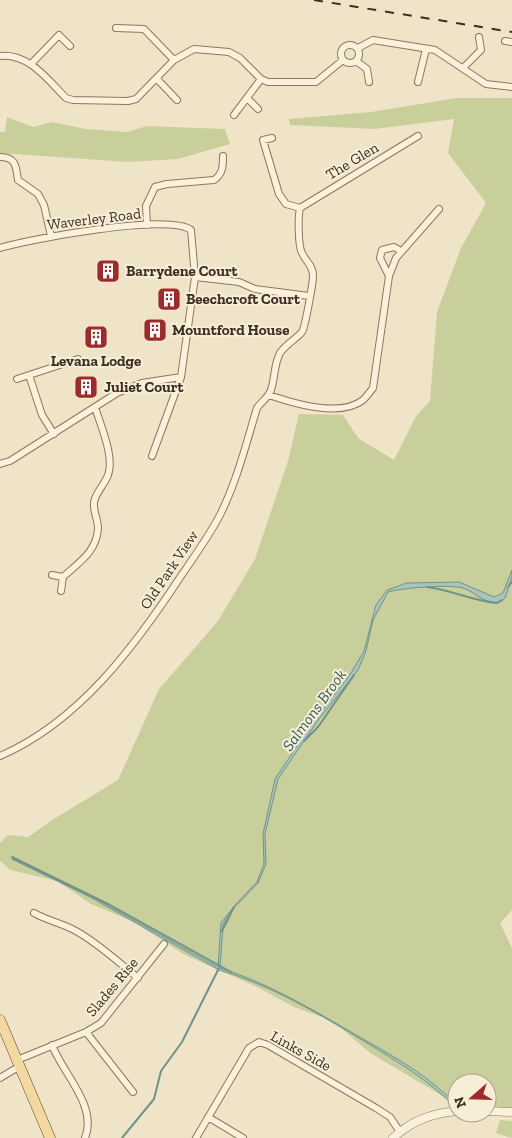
<svg xmlns="http://www.w3.org/2000/svg" width="512" height="1138" font-family="'Zilla Slab',serif">
<rect width="100%" height="100%" fill="#f0e4c8"/>
<!-- green -->
<path fill="#c9cf9b" d="M457,98H512V910L500,923L512,948V1108L487,1106V1083H457L456,1104L370,1053L333,1021L294,1007L257,987L185,955L134,922L91,904L57,881L10,870L0,861V843L8,835L28,837L52,820L118,780L159,689L218,621L255,559L288,461L299,414L343,415L358,438L394,460L416,416L430,401L437,312L461,248L486,203L448,153L454,119L375,129L290,125L289,119L371,112Z
M7,117L33,127L52,122L86,129L127,132L147,126L225,129L230,144L178,159L128,162L0,153V132H5Z
M500,1120L512,1121V1138L496,1133Z"/>
<!-- water -->
<path fill="#a9c4bc" stroke="#6f938a" d="M512,570V577L505,598C493,612 474,591 463,588C449,584 402,588 388,592L373,620L366,651L358,670L319,719L278,779L265,834L266,864L258,883L229,913L223,925L220,968C274,985 321,1015 370,1043C402,1061 430,1078 456,1104L454,1106C428,1080 398,1062 367,1043C321,1015 271,985 219,970L90,897L12,859L91,896L218,967L221,923L236,904L257,882L264,864L263,834L275,779L311,725L351,673L364,651L376,605L387,590L407,583L459,582L494,597L503,593Z"/>
<g fill="none" stroke-linecap="round" stroke-linejoin="round">
<!-- stream -->
<path stroke="#6f938a" stroke-width="2" d="M427,587C451,590 474,601 497,603L502,600
M508,587L512,582
M304,741L318,727L354,675
M12,857L110,905L231,972
M222,931L234,907
M122,1138L154,1099L161,1071L182,1042L219,968"/>
<!-- minor casing -->
<g stroke="#8d765c" stroke-width="8">
<path id="minor" d="M116,28L144,29L174,60
M505,41L512,42
M341 54a9 9 0 1 1 18 0a9 9 0 1 1-18 0Z
M358,48L373,40L435,50L486,84L512,87
M0,56C29,53 48,80 66,98L73,100L128,101L136,99L174,60L194,49L229,52L240,58L261,79L268,82H316L343,60
M356,61L367,69L369,82
M31,64L59,35L70,46
M463,68L481,50L479,37
M157,79L177,100
M418,82L426,49
M247,98L258,109
M234,115L261,79
M272,138L263,140L279,194L286,204L300,208
M0,157C16,157 16,166 18,180L38,194L44,205L51,236
M300,208L418,136
M147,225L146,206L155,187L167,184L214,180C223,174 223,166 223,156
M0,248C30,239 169,213 191,230L195,277L181,377L152,456
M389,276L380,258L382,250L394,247L401,251
M195,277L239,282L255,289L309,296
M29,375L42,415L54,434
M17,379L78,359
M269,395C292,403 340,418 363,400C366,397 370,392 373,388L389,276L396,258L439,209
M0,464L10,461L117,393L142,383L181,377
M52,575L63,577
M61,591L63,577C78,563 97,552 98,528C98,519 93,512 94,502C96,492 105,484 108,475C115,457 100,424 95,407
M0,756C79,722 135,646 181,576C194,557 209,536 220,515C237,481 246,444 257,408C262,401 268,398 271,390C275,378 274,364 280,353C286,344 295,340 302,332C305,328 313,283 313,276C313,265 306,262 302,253C298,246 298,216 300,208
M34,913C48,921 62,923 76,931C98,943 118,962 138,978
M86,1032L133,1092
M52,1045C63,1074 98,1106 85,1138
M17,1060L86,1032L101,1023L164,944
M0,1078L20,1066
M208,1117L243,1138
M196,1138L249,1048L259,1042L268,1045L376,1108L390,1117L400,1132"/>
</g>
<!-- tertiary casing -->
<g stroke="#8d765c" stroke-width="9">
<path id="tertiary" d="M487,1111L512,1112
M393,1138C411,1121 433,1113 457,1111"/>
</g>
<!-- primary casing -->
<g stroke="#5b4430" stroke-width="11">
<path id="primary" d="M0,1020L50,1138"/>
</g>
<!-- minor -->
<use href="#minor" stroke="#faf1dc" stroke-width="6"/>
<!-- tertiary -->
<use href="#tertiary" stroke="#faf1dc" stroke-width="8"/>
<!-- primary -->
<use href="#primary" stroke="#f3d9a0" stroke-width="10"/>
<!-- rail -->
<path stroke="#3d2e20" stroke-width="2" stroke-dasharray="9 9" stroke-linecap="butt" d="M314,0L512,32"/>
</g>
<!-- icons -->
<defs>
<g id="building-square" transform="scale(1.25)"><rect x="-9" y="-9" width="18" height="18" rx="4" fill="#9e2a2b" stroke="#f7eed8"/><path d="M-4-6H4V6H1V3H-1V6H-4ZM-2.5-4.3h1.7v1.8h-1.7ZM.8-4.3h1.7v1.8H.8ZM-2.5-1h1.7V.8h-1.7ZM.8-1h1.7V.8H.8Z" fill="#fff"/></g>
</defs>
<g fill-rule="evenodd">
<use href="#building-square" x="108" y="271"/>
<use href="#building-square" x="169" y="299"/>
<use href="#building-square" x="155" y="330"/>
<use href="#building-square" x="96" y="337"/>
<use href="#building-square" x="86" y="387"/>
</g>
<g text-anchor="middle" dominant-baseline="central" stroke-width="4" stroke-linejoin="round" paint-order="stroke">
<!-- street labels -->
<g font-size="15" fill="#3d2e20" stroke="#f7eed8">
<text transform="translate(352 161) rotate(-31)">The Glen</text>
<text transform="translate(94 219) rotate(-7)">Waverley Road</text>
<text transform="translate(169 570) rotate(-56)">Old Park View</text>
<text transform="translate(112 987) rotate(-50)">Slades Rise</text>
<text transform="translate(301 1051) rotate(29)">Links Side</text>
</g>
<!-- poi labels -->
<g font-size="15" font-weight="bold" fill="#3d2e20" stroke="#f7eed8" text-anchor="start">
<text x="126" y="271">Barrydene Court</text>
<text x="186" y="299">Beechcroft Court</text>
<text x="172" y="330">Mountford House</text>
<text x="96" y="361" text-anchor="middle">Levana Lodge</text>
<text x="104" y="387">Juliet Court</text>
</g>
<!-- water labels -->
<g font-size="16" font-style="italic" fill="#2f5d5a" stroke="#f7eed8">
<text transform="translate(314 710) rotate(-54)">Salmons Brook</text>
</g>
</g>
<!-- north arrow -->
<g transform="translate(472 1098) rotate(250)"><circle r="24" fill="#f7eed8" stroke="#ada18e"/>
<path d="M0-4L9 19L0 12L-9 19Z" fill="#9e2a2b"/>
<text y="-8" font-size="14" font-weight="bold" text-anchor="middle" fill="#3d2e20">N</text>
</g>
</svg>
